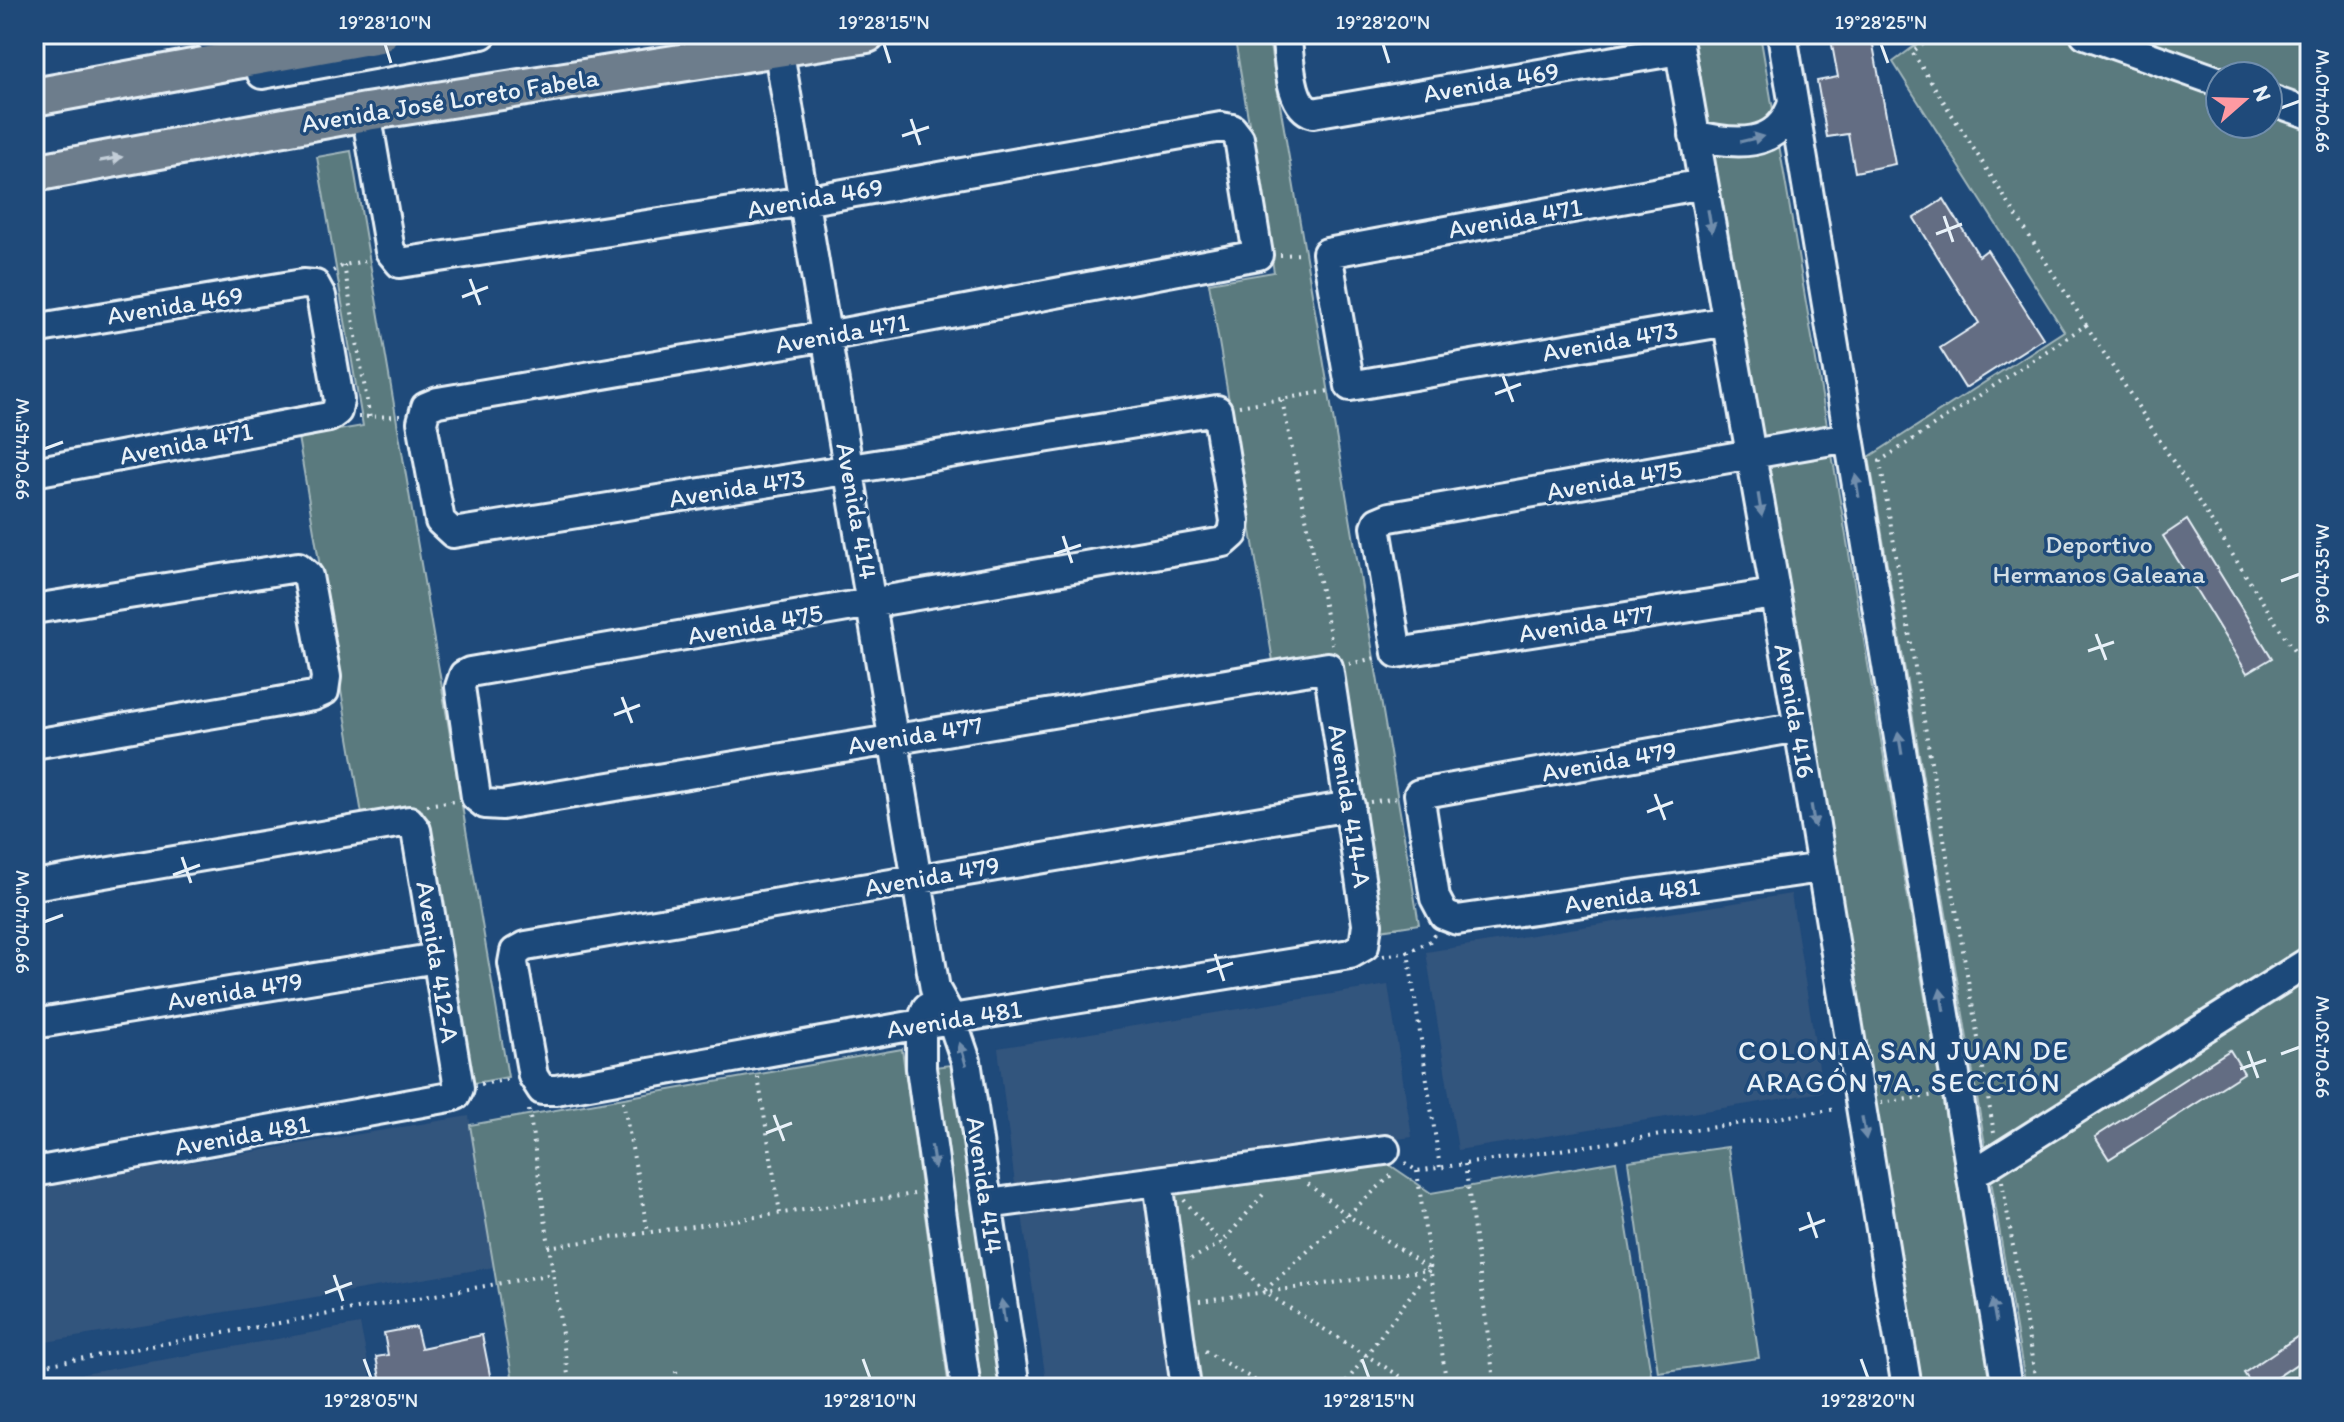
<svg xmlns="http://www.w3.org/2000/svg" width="2344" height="1422" font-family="Itim,sans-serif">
<rect width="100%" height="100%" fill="#1f4a7a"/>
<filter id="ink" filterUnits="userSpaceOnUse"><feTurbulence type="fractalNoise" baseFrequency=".0125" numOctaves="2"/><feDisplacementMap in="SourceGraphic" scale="16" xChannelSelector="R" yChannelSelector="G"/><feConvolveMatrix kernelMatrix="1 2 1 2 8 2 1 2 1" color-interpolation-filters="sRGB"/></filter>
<g filter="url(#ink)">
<!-- built -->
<path fill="#33547d" d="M1791,894L1823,1092L1458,1150L1426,952Z
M1388,985L1412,1137L1016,1192L998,1048Z
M469,1116L494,1267L34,1344V1188Z
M1150,1196L1177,1388H1047L1022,1214Z
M360,1324L373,1388H54L51,1380Z"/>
<!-- green -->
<path fill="#5a7a7e" stroke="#a1b6bb" stroke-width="2" fill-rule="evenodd" d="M1234,34H1268L1419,924L1380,930L1333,657L1274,667L1209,283L1274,272Z
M1686,34H1760L1992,1388H1916Z
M1931,34H2310V1388H2026L1869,457L2064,331L1893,62ZM2220,76H2268V124H2220Z
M351,151L508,1077L469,1084L422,811L363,820L298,437L363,426L317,157Z
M902,1049L949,1388H514L470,1125Z
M966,1063L1005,1388H969L926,1068Z
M1728,1147L1759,1358L1658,1372L1628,1161Z
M1384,1161L1431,1193L1616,1161L1653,1386L1177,1388L1150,1196Z"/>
<!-- building -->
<path fill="#636d83" stroke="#e8f1f8" stroke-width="2" d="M1830,34H1871L1895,164L1855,172L1848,134L1827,137L1817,81L1838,77Z
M1944,199L1979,256L1987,250L2043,338L1965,388L1940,348L1979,323L1914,218Z
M2187,520L2272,658L2247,673L2163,536Z
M2230,1050L2244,1073L2109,1159L2095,1137Z
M416,1327L421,1348L482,1335L492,1385L382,1388L376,1357L388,1355L384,1333Z
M2310,1328V1355L2261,1388H2254L2244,1373Z"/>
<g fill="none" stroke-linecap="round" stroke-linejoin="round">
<!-- minor casing -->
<g stroke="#e8f1f8" stroke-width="34">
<path id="minor" d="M208,34L231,59
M776,34L935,989L952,1020L966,1061L1015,1388
M1286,34C1290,56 1288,106 1313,113L1679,50
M1677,34L1799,727L1907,1388
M1782,34L2007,1388
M2085,34L2220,82
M262,74L482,34
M2268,99L2310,114
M366,112L390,251L400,263L804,201L1221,127L1232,129L1239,138L1258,255L827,336L438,402L426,407L422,422L440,521L453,533L1217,410L1235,521L1233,534L1224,542L470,672L464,675L460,687L476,797L485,804L502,805L1328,667L1367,924L1364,946L1350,954L921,1024L556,1090H542L533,1076L513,963L515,952L526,946L1350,806
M1694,135C1734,145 1778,150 1793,103
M1703,184L1327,253L1350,386L1728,321
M34,329L303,284L315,285L321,296L339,400L337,411L329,417L34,472
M1774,594L1397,653L1376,527L1378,522L1390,517L1849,437
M34,609L298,567L308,576L326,677L324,691L313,696L34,744
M1799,727L1419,794L1435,898L1444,915L1457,920L1821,868
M34,885L409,821L416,830L459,1088L456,1095L450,1097L34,1172
M927,1008L921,1024V1068L966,1388
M34,1024L437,958
M1984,1167L2310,961
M1158,1181L1186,1388
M988,1204L1385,1150"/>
</g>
<!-- major casing -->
<g stroke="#e8f1f8" stroke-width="42">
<path id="major" d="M34,97L379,34
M34,173L366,112L867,34"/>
</g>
<!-- path -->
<path stroke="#e8f1f8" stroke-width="4" stroke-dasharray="2 6" stroke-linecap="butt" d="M1936,34L1912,52L2086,325L1880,461L1994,1133
M1280,255L1303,254
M344,265L370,419
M333,271L344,265L370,260
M2086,325L2310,676
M1282,400L1332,644
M1239,406L1329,391
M358,417L401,416
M1349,664L1375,658
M1370,802L1397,798
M427,805L454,801
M1434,934L1430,941L1408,952L1440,1168
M1383,956L1408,952
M758,1077L780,1213
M481,1084L512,1079
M623,1101L648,1232
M1881,1103L1936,1095
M529,1110L570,1388
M1405,1163L1417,1171L1837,1109
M1465,1164L1495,1388
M1417,1171L1447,1388
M2002,1181L2037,1388
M1308,1184L1347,1215L1430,1269
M1184,1200L1264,1292L1419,1388
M548,1247L914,1194
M1191,1259L1222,1243L1266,1191
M1265,1290L1395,1172
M1199,1301L1428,1270
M1205,1351L1268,1388
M34,1367L552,1274
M676,1371L678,1388
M1342,1388L1430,1269"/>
<!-- minor -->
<use href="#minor" stroke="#1f4a7a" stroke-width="28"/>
<!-- major -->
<use href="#major" stroke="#6d7d8c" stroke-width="36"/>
</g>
<!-- one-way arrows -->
<defs><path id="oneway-solid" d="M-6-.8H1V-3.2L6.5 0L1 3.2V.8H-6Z" transform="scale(2)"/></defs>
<g fill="#6f8dac">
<use href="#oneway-solid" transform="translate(1752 139) rotate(-13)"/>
<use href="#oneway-solid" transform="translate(1710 221) rotate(80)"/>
<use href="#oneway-solid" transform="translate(1857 486) rotate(-99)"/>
<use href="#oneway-solid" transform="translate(1760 505) rotate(81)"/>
<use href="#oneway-solid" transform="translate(1900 743) rotate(-99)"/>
<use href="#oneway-solid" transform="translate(1813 816) rotate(81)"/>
<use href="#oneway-solid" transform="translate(1942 1000) rotate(-99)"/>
<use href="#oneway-solid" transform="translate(963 1054) rotate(-106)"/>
<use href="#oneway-solid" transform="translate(1864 1128) rotate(80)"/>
<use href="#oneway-solid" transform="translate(933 1157) rotate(82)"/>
<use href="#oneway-solid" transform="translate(1003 1311) rotate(-98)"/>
<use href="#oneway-solid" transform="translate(1994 1311) rotate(-100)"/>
</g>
<use fill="#c3ced8" href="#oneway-solid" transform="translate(111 159) rotate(-10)"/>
</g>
<!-- ticks -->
<path fill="none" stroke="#e8f1f8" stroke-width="3" d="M385,44L391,63M884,44L890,63M1383,44L1389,63M1881,44L1888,63M2281,108L2300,101M911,119L920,145M902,136L929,127M1944,216L1953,242M1936,234L1962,224M470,279L480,305M462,297L488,287M1503,376L1513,402M1495,394L1521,384M44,449L63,442M1063,536L1072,563M1054,554L1081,545M2281,581L2300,574M2096,634L2106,660M2088,651L2114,642M622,697L632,723M614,715L640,705M1655,794L1665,820M1647,812L1673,802M182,857L191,883M173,875L200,865M44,922L63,915M1215,954L1224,981M1207,972L1233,963M2248,1051L2258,1078M2281,1054L2300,1047M2240,1069L2266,1060M774,1115L784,1141M766,1133L792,1123M1808,1212L1817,1238M1799,1230L1825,1220M334,1275L343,1301M325,1293L352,1283M364,1359L371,1378M863,1359L870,1378M1362,1359L1369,1378M1861,1359L1868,1378"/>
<g text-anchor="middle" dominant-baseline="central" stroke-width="7" stroke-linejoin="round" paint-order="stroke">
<!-- street labels -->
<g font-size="26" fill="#e8f1f8" stroke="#1f4a7a">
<text transform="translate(1491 82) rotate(-10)">Avenida 469</text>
<text transform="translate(450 100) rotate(-9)">Avenida José Loreto Fabela</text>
<text transform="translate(815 198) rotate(-10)">Avenida 469</text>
<text transform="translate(1515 218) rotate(-10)">Avenida 471</text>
<text transform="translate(175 305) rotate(-9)">Avenida 469</text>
<text transform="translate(842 333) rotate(-10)">Avenida 471</text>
<text transform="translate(1610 341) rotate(-10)">Avenida 473</text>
<text transform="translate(186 443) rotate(-11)">Avenida 471</text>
<text transform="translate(1614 480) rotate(-10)">Avenida 475</text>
<text transform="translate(737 488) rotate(-9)">Avenida 473</text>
<text transform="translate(857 511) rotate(80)">Avenida 414</text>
<text transform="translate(1586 623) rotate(-9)">Avenida 477</text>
<text transform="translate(755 624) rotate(-10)">Avenida 475</text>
<text transform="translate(1795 711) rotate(80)">Avenida 416</text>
<text transform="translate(915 735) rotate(-9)">Avenida 477</text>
<text transform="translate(1609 761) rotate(-10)">Avenida 479</text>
<text transform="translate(1350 806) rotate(81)">Avenida 414-A</text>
<text transform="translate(932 876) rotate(-10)">Avenida 479</text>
<text transform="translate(1632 895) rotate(-8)">Avenida 481</text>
<text transform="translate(438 962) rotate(81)">Avenida 412-A</text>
<text transform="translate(235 991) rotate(-9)">Avenida 479</text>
<text transform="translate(954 1019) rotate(-9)">Avenida 481</text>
<text transform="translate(242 1135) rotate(-10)">Avenida 481</text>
<text transform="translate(985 1185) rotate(82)">Avenida 414</text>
</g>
<!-- park labels -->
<g font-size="26" fill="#d3dfe6" stroke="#1f4a7a">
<text x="2099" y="544">Deportivo<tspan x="2099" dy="30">Hermanos Galeana</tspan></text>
</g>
<!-- neighbourhood labels -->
<g font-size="28" letter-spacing="2" fill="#e8f1f8" stroke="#1f4a7a">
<text x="1904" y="1050">COLONIA SAN JUAN DE<tspan x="1904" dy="32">ARAGÓN 7A. SECCIÓN</tspan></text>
</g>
</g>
<!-- margin -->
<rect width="2344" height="1422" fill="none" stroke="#1f4a7a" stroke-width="88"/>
<!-- north arrow -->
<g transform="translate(2244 100) rotate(70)"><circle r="38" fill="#1f4a7a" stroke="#6f8dac" stroke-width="2"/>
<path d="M0-6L14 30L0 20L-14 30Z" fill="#ff9aa2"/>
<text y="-12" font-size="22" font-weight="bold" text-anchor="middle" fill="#e8f1f8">N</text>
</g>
<rect x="44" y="44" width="2256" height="1334" fill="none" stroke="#e8f1f8" stroke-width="3"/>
<g font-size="20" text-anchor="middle" fill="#e8f1f8">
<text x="385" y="29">19°28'10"N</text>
<text x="884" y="29">19°28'15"N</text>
<text x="1383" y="29">19°28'20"N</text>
<text x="1881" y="29">19°28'25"N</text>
<text transform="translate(2322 101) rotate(-90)" y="7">99°04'40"W</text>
<text transform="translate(22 449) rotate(-90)" y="7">99°04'45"W</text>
<text transform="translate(2322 574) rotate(-90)" y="7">99°04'35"W</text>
<text transform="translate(22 922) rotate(-90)" y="7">99°04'40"W</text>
<text transform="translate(2322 1047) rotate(-90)" y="7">99°04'30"W</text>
<text x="371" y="1407">19°28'05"N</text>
<text x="870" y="1407">19°28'10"N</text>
<text x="1369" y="1407">19°28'15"N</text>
<text x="1868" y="1407">19°28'20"N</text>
</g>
</svg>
